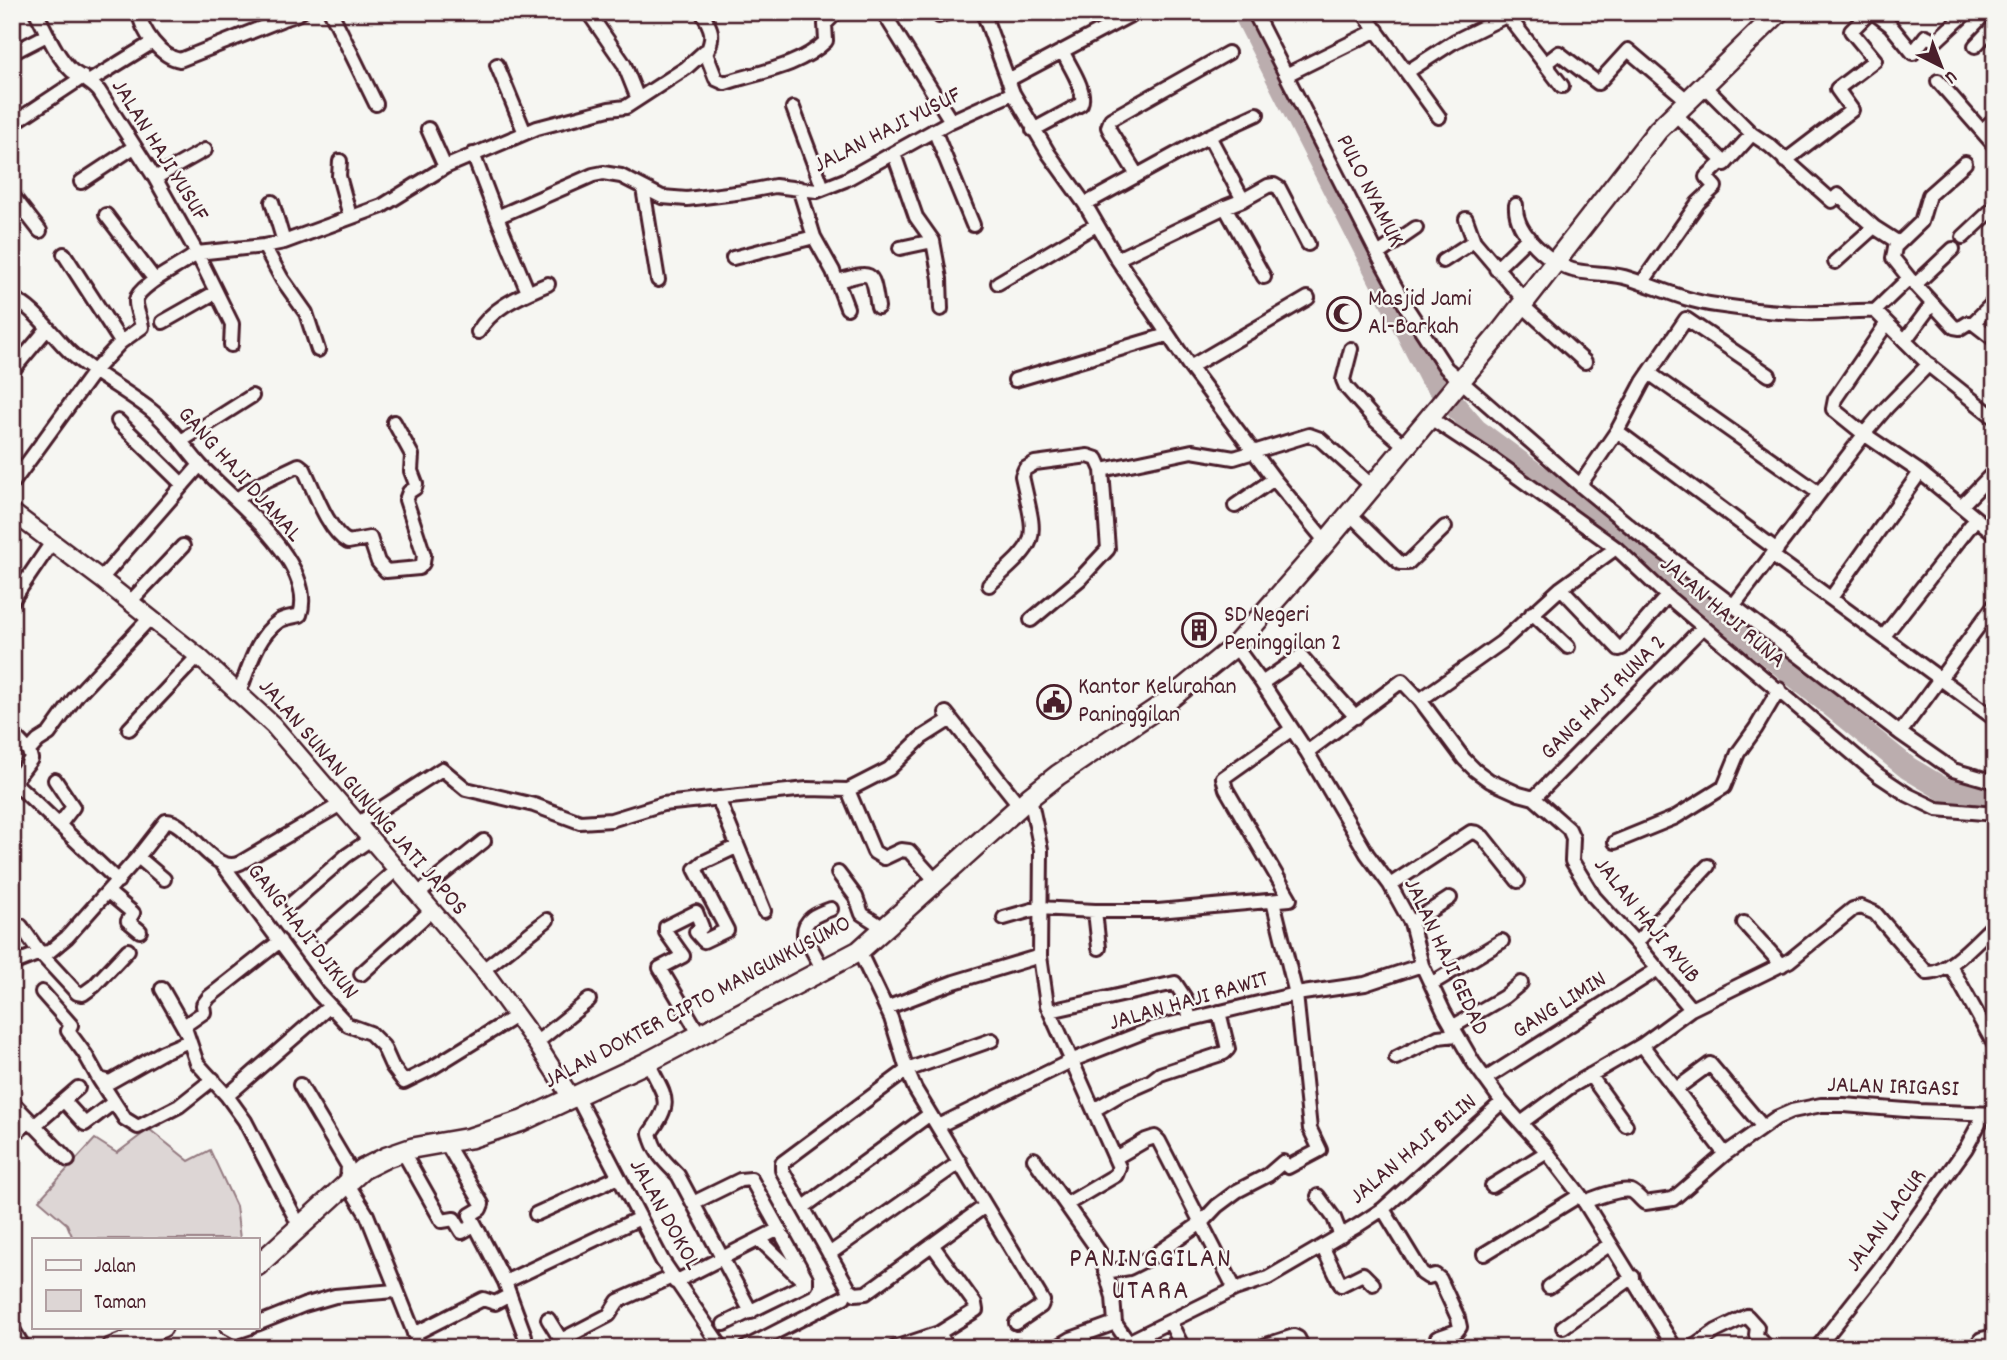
<svg xmlns="http://www.w3.org/2000/svg" width="2007" height="1360" font-family="Dekko,sans-serif">
<rect width="100%" height="100%" fill="#f6f6f2"/>
<filter id="ink" filterUnits="userSpaceOnUse"><feTurbulence type="fractalNoise" baseFrequency=".0143" numOctaves="2"/><feDisplacementMap in="SourceGraphic" scale="14" xChannelSelector="R" yChannelSelector="G"/><feConvolveMatrix kernelMatrix="1 2 1 2 8 2 1 2 1" color-interpolation-filters="sRGB"/></filter>
<g filter="url(#ink)">
<!-- green -->
<path fill="#ddd6d5" stroke="#947a80" stroke-width="2" d="M149,1129L189,1161L210,1150L236,1206L240,1239H71L72,1236L67,1224L39,1200L95,1139L117,1153Z"/>
<g fill="none" stroke-linecap="round" stroke-linejoin="round">
<!-- river -->
<path stroke="#bbadae" stroke-width="23" d="M1244,12L1430,377L1476,430L1652,560L1908,768L1945,790L1995,796"/>
<!-- minor casing -->
<g stroke="#4a1f2b" stroke-width="18">
<path id="minor" d="M36,12C46,31 56,56 72,71C82,78 91,82 99,91L155,178L197,253L232,324L231,345
M139,12C141,31 161,57 180,60L281,20
M271,12C279,24 291,17 301,12
M331,12L376,104
M588,12L624,64L638,99
M702,12C711,28 715,35 707,52
M883,12L951,121
M983,12L1013,93L1049,154L1085,204L1117,259L1190,367L1274,479L1326,542
M1254,12L1381,261L1407,308L1446,368L1580,485L1637,532L1900,733L1953,770L1995,782
M1363,12L1439,117
M1873,12L1890,25L1913,53L1926,36L1936,41L1967,12
M939,16L949,12
M1508,16L1562,86
M1975,46L1995,25
M12,53L47,35
M1546,63L1559,53L1598,83L1628,50L1687,100
M497,65L525,133
M1407,72L1455,41L1514,12
M1286,75L1377,30
M1008,80L1136,12
M90,81L153,42
M1938,81L1995,146
M1703,85L1752,134L1770,146L1832,201L1838,195L1874,227L1899,243
M793,108L823,188
M12,124L83,77
M428,129L445,167
M934,130L973,225
M1033,130L1081,104C1087,90 1069,66 1063,52
M1982,130L1995,119
M1209,136L1243,200
M473,154L497,217L593,175L603,173L621,176L662,197L687,199L744,192L775,186L817,191L845,180L951,121L1013,93
M894,154L916,217L933,241L940,279L941,309
M340,161L339,176L350,216
M1723,161L1725,164L1752,134
M1785,161L1852,110L1837,89L1875,60L1851,31L1870,12
M1965,163L1929,195L1921,222L1895,247L1893,258L1909,278L1954,327L1960,328L1968,323H1973L1995,301
M1137,175L1110,131L1108,127L1111,119L1228,53
M155,178L205,150
M81,182L134,147
M643,188L658,280
M799,188L814,237L833,271L847,308
M12,195L40,231
M272,202L284,242
M1085,204L1209,136L1257,114
M1516,205C1514,232 1551,266 1577,271C1592,274 1608,273 1624,277C1655,286 1684,301 1716,305C1750,310 1787,314 1822,313C1840,313 1857,310 1875,311L1931,367L1995,418
M1225,207L1264,277
M106,215L155,280
M497,217L528,292
M1466,219L1474,241L1525,301
M1963,237L1995,207
M264,246L282,279L306,313L318,350
M900,248L933,241
M197,253L264,246L284,242L382,206L445,167L537,128L609,109L626,107L686,68L705,51L716,79L725,83C759,72 799,67 826,41L825,24L837,12
M64,254L121,342
M1378,254L1416,228
M733,258L814,237
M1117,259L1225,207L1243,200L1268,186L1274,185L1279,188L1308,244
M1443,261L1474,241
M1835,262L1874,227
M1496,269L1529,237
M838,281C874,270 872,271 878,307
M998,283L1096,225
M1642,283L1698,203L1715,187L1706,177L1723,161L1674,113
M1915,285L1953,249
M12,298C38,310 52,336 73,355C97,376 127,391 152,411C171,426 185,448 201,466C232,499 317,563 300,615C293,617 285,617 279,621C256,637 249,668 239,693
M1522,305L1585,362
M1875,311L1909,278
M163,322L216,292
M1887,323L1835,399L1833,409L1864,434L1920,472L1995,534
M1973,323L1995,340
M478,332C493,306 521,296 548,284
M1906,339L1932,304
M1351,349L1343,380L1346,387L1376,421L1405,446
M1190,367L1308,298
M12,371L47,329
M1649,373L1819,493
M1015,380L1167,335
M1429,417L1494,460L1616,548L1667,596L1878,775L1908,795L1937,809L1995,814
M118,421L183,485
M1617,431L1777,550
M1864,434L1887,407L1929,364
M181,441L252,396
M1102,470L1192,451L1234,458L1309,435L1320,439L1372,486
M12,484L95,370L121,342L142,327C141,319 135,308 136,300C139,284 184,265 197,253
M1580,485L1617,431L1643,382L1686,319L1769,375
M237,499L259,484L299,465L304,469C314,490 328,531 348,542L370,538L378,562L386,571L419,568L423,563L424,555L406,500L409,492L415,488L416,484L411,471L412,455L394,422
M1962,505L1995,471
M1235,506L1274,479
M1350,514L1400,563H1408L1445,527
M1773,556L1995,719
M101,579L200,465
M989,585C1041,538 1037,544 1022,476L1025,469L1035,463L1088,456L1097,459L1102,470L1108,549L1080,579L1031,620
M1561,588L1619,649L1622,648L1667,596
M1831,598L1916,478
M12,601L52,542
M130,602L183,546
M1733,606L1860,440
M1532,613L1568,647
M1884,636L1971,525
M1235,646L1262,683L1307,752L1367,854L1390,885L1411,923L1422,965L1444,1012L1473,1062L1502,1102L1547,1152L1580,1195L1675,1348
M1262,683L1301,656L1356,717
M1420,700L1502,642L1561,588L1616,548
M946,713L1020,806
M129,729L198,656
M12,733L29,751
M1900,733L1995,604
M1307,752L1402,681L1420,700L1464,759L1475,770L1490,781L1519,794L1534,798L1569,829L1573,838L1572,861L1594,897L1636,943L1691,1009
M55,780L73,807L60,824
M14,782L118,881
M12,784L31,759L29,751L38,741L49,734L77,695L150,618
M848,790L874,852L884,858L901,850L909,851L936,881
M1030,797L1041,850L1040,956L1047,1005L1119,1167L1116,1175L1067,1204
M718,798L764,911
M1534,798L1703,627
M357,824L442,769L466,789L534,805L580,822L611,820L663,804L807,789L848,790L889,769L921,738L951,719
M1615,842L1674,818L1724,787L1738,753L1756,728L1779,689
M138,857L164,879
M223,865L318,993L348,1025L370,1033L383,1046L392,1066L404,1082L430,1069L516,1016
M838,873L856,897L862,914L884,928
M1390,885L1471,832L1477,833L1483,837L1518,881
M108,892L133,913L128,921L140,931
M418,894L484,841
M292,903L346,856L371,839
M1095,911L1099,948
M1004,918L1039,908L1095,911H1158L1290,899L1226,789L1223,778L1292,729
M1411,923L1450,898
M1744,923L1782,965
M21,926L40,953L77,993L83,994L94,986L128,950
M321,936L397,869
M1636,943L1708,866
M859,951L891,1018L907,1070L915,1089L1043,1301L1041,1306L1016,1323
M12,964L40,953L49,952L67,937L138,857L166,821C187,819 213,877 240,863L341,804
M1950,965L1995,1046
M483,970L547,920
M823,970L804,935C803,919 817,914 831,909
M361,974L432,910
M1431,984L1502,941
M162,989L186,1031L197,1063L227,1096L245,1121L300,1227
M42,992L71,1025L68,1031L85,1054L99,1079L110,1082L163,1052L189,1041
M886,1008L954,982L1040,956
M1050,1011L1175,983L1185,998L1190,1020
M184,1026L204,1012L203,1005L209,997L280,941
M1452,1027L1504,997L1521,983
M700,1035L660,968L683,956L666,932V927L696,912L702,927L696,932L704,941L727,930L695,869L702,863L736,847
M536,1043L589,1000
M1642,1045L1725,1154
M1396,1058L1438,1037L1456,1035
M648,1062C664,1097 675,1100 650,1133C654,1152 664,1161 678,1175L751,1312
M1590,1075L1626,1125
M99,1079L125,1119L138,1127L179,1106L213,1079
M1485,1079L1658,969
M300,1085L348,1166L347,1183L367,1215L420,1348
M1676,1089L1710,1064L1763,1127
M227,1096L330,1006
M577,1097L662,1260L722,1348
M64,1101L85,1124L114,1102
M12,1102L68,1160
M1094,1110L1119,1095L1151,1081L1160,1074L1224,1053L1228,1049L1219,1012
M1521,1123L1570,1087L1642,1045L1691,1009L1789,961L1853,909L1861,907L1875,913L1927,973C1948,975 1979,938 1995,924
M34,1126L78,1088
M938,1126L1073,1060L1154,1028L1296,994L1365,984L1422,965
M12,1136L30,1121
M446,1143L482,1204L480,1209L470,1215L505,1282L525,1336
M402,1150L442,1221L454,1219L462,1232L474,1225
M1115,1158L1146,1140L1155,1137L1159,1141L1235,1289
M1034,1159L1100,1253L1113,1297L1115,1323L1132,1348
M1492,1186L1547,1152
M1318,1196L1334,1218L1341,1236
M1584,1202C1595,1198 1620,1188 1631,1191C1636,1193 1641,1200 1645,1203L1673,1199L1725,1154L1776,1118L1792,1111L1821,1105H1844L1918,1111L1995,1114
M693,1203L740,1180L751,1179L806,1278V1284
M985,1206L866,1293L855,1294L849,1289L782,1170V1163L907,1070L992,1040
M804,1207L930,1114
M1383,1209L1422,1273L1428,1277L1435,1275L1440,1279L1458,1318L1460,1327L1457,1331L1437,1338L1435,1344L1424,1348
M536,1214L618,1177
M759,1239L803,1281
M1323,1248L1341,1285L1363,1274L1373,1284
M829,1254L960,1162
M1484,1254L1580,1195
M1105,1272L1129,1268L1155,1255L1201,1223L1217,1206L1237,1191L1268,1175L1283,1162L1288,1167L1320,1150L1310,1129L1296,994L1273,901
M505,1282L640,1218
M675,1282L779,1229
M1549,1287L1609,1245
M548,1319L566,1348
M1170,1322L1183,1348
M257,1324L304,1305L335,1296L395,1291
M724,1324L806,1284
M227,1327L236,1332L251,1327
M1563,1327L1633,1277
M12,1328L24,1348
M939,1333L948,1348
M414,1334L483,1299L495,1303L510,1295
M561,1340L609,1315L618,1301L672,1277
M1128,1342L1235,1289L1268,1278L1357,1226L1383,1209L1502,1102
M745,1348L844,1297
M894,1348L939,1333L976,1310L975,1304L933,1246
M1056,1348L1071,1339L1115,1323
M1257,1348L1294,1336L1298,1338L1303,1348
M1692,1348L1716,1331L1747,1316L1757,1327L1756,1335L1768,1348
M1817,1348L1881,1267L1966,1148L1984,1115
M1975,1348L1981,1339L1995,1336"/>
</g>
<!-- tertiary casing -->
<g stroke="#4a1f2b" stroke-width="21">
<path id="tertiary" d="M12,512L101,579L198,656L273,725L483,970L536,1043L572,1099"/>
</g>
<!-- secondary casing -->
<g stroke="#4a1f2b" stroke-width="24">
<path id="secondary" d="M257,1266L363,1169L387,1157L413,1148L470,1138L522,1121L648,1062L859,951L1030,797L1058,775L1165,703L1235,646L1326,542L1500,333L1658,130L1779,12
M111,1348L162,1327"/>
</g>
<!-- minor -->
<use href="#minor" stroke="#f6f6f2" stroke-width="12"/>
<!-- tertiary -->
<use href="#tertiary" stroke="#f6f6f2" stroke-width="16"/>
<!-- secondary -->
<use href="#secondary" stroke="#f6f6f2" stroke-width="19"/>
</g>
</g>
<!-- icons -->
<defs>
<g id="mosque-ring" transform="scale(1.75)"><circle r="9.5" fill="#f6f6f2" stroke="#4a1f2b" stroke-width="1.5"/><path d="M3.5-4.9A6 6 0 1 0 3.5 4.9A5 5 0 1 1 3.5-4.9Z" fill="#4a1f2b"/></g>
<g id="building-ring" transform="scale(1.75)"><circle r="9.5" fill="#f6f6f2" stroke="#4a1f2b" stroke-width="1.5"/><path d="M-4-6H4V6H1V3H-1V6H-4ZM-2.5-4.3h1.7v1.8h-1.7ZM.8-4.3h1.7v1.8H.8ZM-2.5-1h1.7V.8h-1.7ZM.8-1h1.7V.8H.8Z" fill="#4a1f2b"/></g>
<g id="civic-ring" transform="scale(1.75)"><circle r="9.5" fill="#f6f6f2" stroke="#4a1f2b" stroke-width="1.5"/><path d="M-.6-6.5H3V-4.5H.6V-3L4-1V1h2V6H-6V1h2V-1L-.6-3ZM-1.2 2.5V6h2.4V2.5Z" fill="#4a1f2b"/></g>
</defs>
<g fill-rule="evenodd">
<use href="#mosque-ring" x="1344" y="314"/>
<use href="#building-ring" x="1199" y="630"/>
<use href="#civic-ring" x="1054" y="702"/>
</g>
<g text-anchor="middle" dominant-baseline="central" stroke-width="5" stroke-linejoin="round" paint-order="stroke">
<!-- street labels -->
<g font-size="24" fill="#4a1f2b" stroke="#f6f6f2">
<text transform="translate(888 131) rotate(-27)">JALAN HAJI YUSUF</text>
<text transform="translate(159 151) rotate(58)">JALAN HAJI YUSUF</text>
<text transform="translate(1369 191) rotate(63)">PULO NYAMUK</text>
<text transform="translate(239 475) rotate(48)">GANG HAJI DJAMAL</text>
<text transform="translate(1722 613) rotate(41)">JALAN HAJI RUNA</text>
<text transform="translate(1604 698) rotate(-45)">GANG HAJI RUNA 2</text>
<text transform="translate(362 798) rotate(49)">JALAN SUNAN GUNUNG JATI JAPOS</text>
<text transform="translate(1646 921) rotate(51)">JALAN HAJI AYUB</text>
<text transform="translate(302 932) rotate(52)">GANG HAJI DJIKUN</text>
<text transform="translate(1445 957) rotate(65)">JALAN HAJI GEDAD</text>
<text transform="translate(1189 1002) rotate(-16)">JALAN HAJI RAWIT</text>
<text transform="translate(698 1003) rotate(-28)">JALAN DOKTER CIPTO MANGUNKUSUMO</text>
<text transform="translate(1560 1006) rotate(-32)">GANG LIMIN</text>
<text transform="translate(1893 1088) rotate(2)">JALAN IRIGASI</text>
<text transform="translate(1414 1150) rotate(-40)">JALAN HAJI BILIN</text>
<text transform="translate(664 1215) rotate(61)">JALAN DOKOL</text>
<text transform="translate(1887 1221) rotate(-54)">JALAN LACUR</text>
</g>
<!-- poi labels -->
<g font-size="24" fill="#4a1f2b" stroke="#f6f6f2" text-anchor="start">
<text x="1368" y="300">Masjid Jami<tspan x="1368" dy="28">Al-Barkah</tspan></text>
<text x="1224" y="616">SD Negeri<tspan x="1224" dy="28">Peninggilan 2</tspan></text>
<text x="1078" y="688">Kantor Kelurahan<tspan x="1078" dy="28">Paninggilan</tspan></text>
</g>
<!-- quarter labels -->
<g font-size="28" letter-spacing="2" fill="#4a1f2b" stroke="#f6f6f2">
<text x="1151" y="1261">PANINGGILAN<tspan x="1151" dy="32">UTARA</tspan></text>
</g>
</g>
<!-- margin -->
<rect width="2007" height="1360" fill="none" stroke="#f6f6f2" stroke-width="42"/>
<rect x="21" y="21" width="1965" height="1318" fill="none" stroke="#4a1f2b" stroke-width="2.5" filter="url(#ink)"/>
<!-- legend -->
<rect x="32" y="1238" width="228" height="91" fill="#f6f6f2" stroke="#b1a0a2" stroke-width="2"/>
<rect x="46" y="1260" width="35" height="10" fill="#f6f6f2" stroke="#b1a0a2" stroke-width="2"/>
<text x="94" y="1272" font-size="21" fill="#4a1f2b">Jalan</text>
<rect x="46" y="1290" width="35" height="21" fill="#ddd6d5" stroke="#b1a0a2" stroke-width="2"/>
<text x="94" y="1308" font-size="21" fill="#4a1f2b">Taman</text>
<!-- north arrow -->
<g transform="translate(1941 66) rotate(138)" stroke="#f6f6f2" stroke-width="5" paint-order="stroke">
<path d="M0-5L12 26L0 18L-12 26Z" fill="#4a1f2b"/>
<text y="-10" font-size="19" font-weight="bold" text-anchor="middle" fill="#4a1f2b">U</text>
</g>
</svg>
